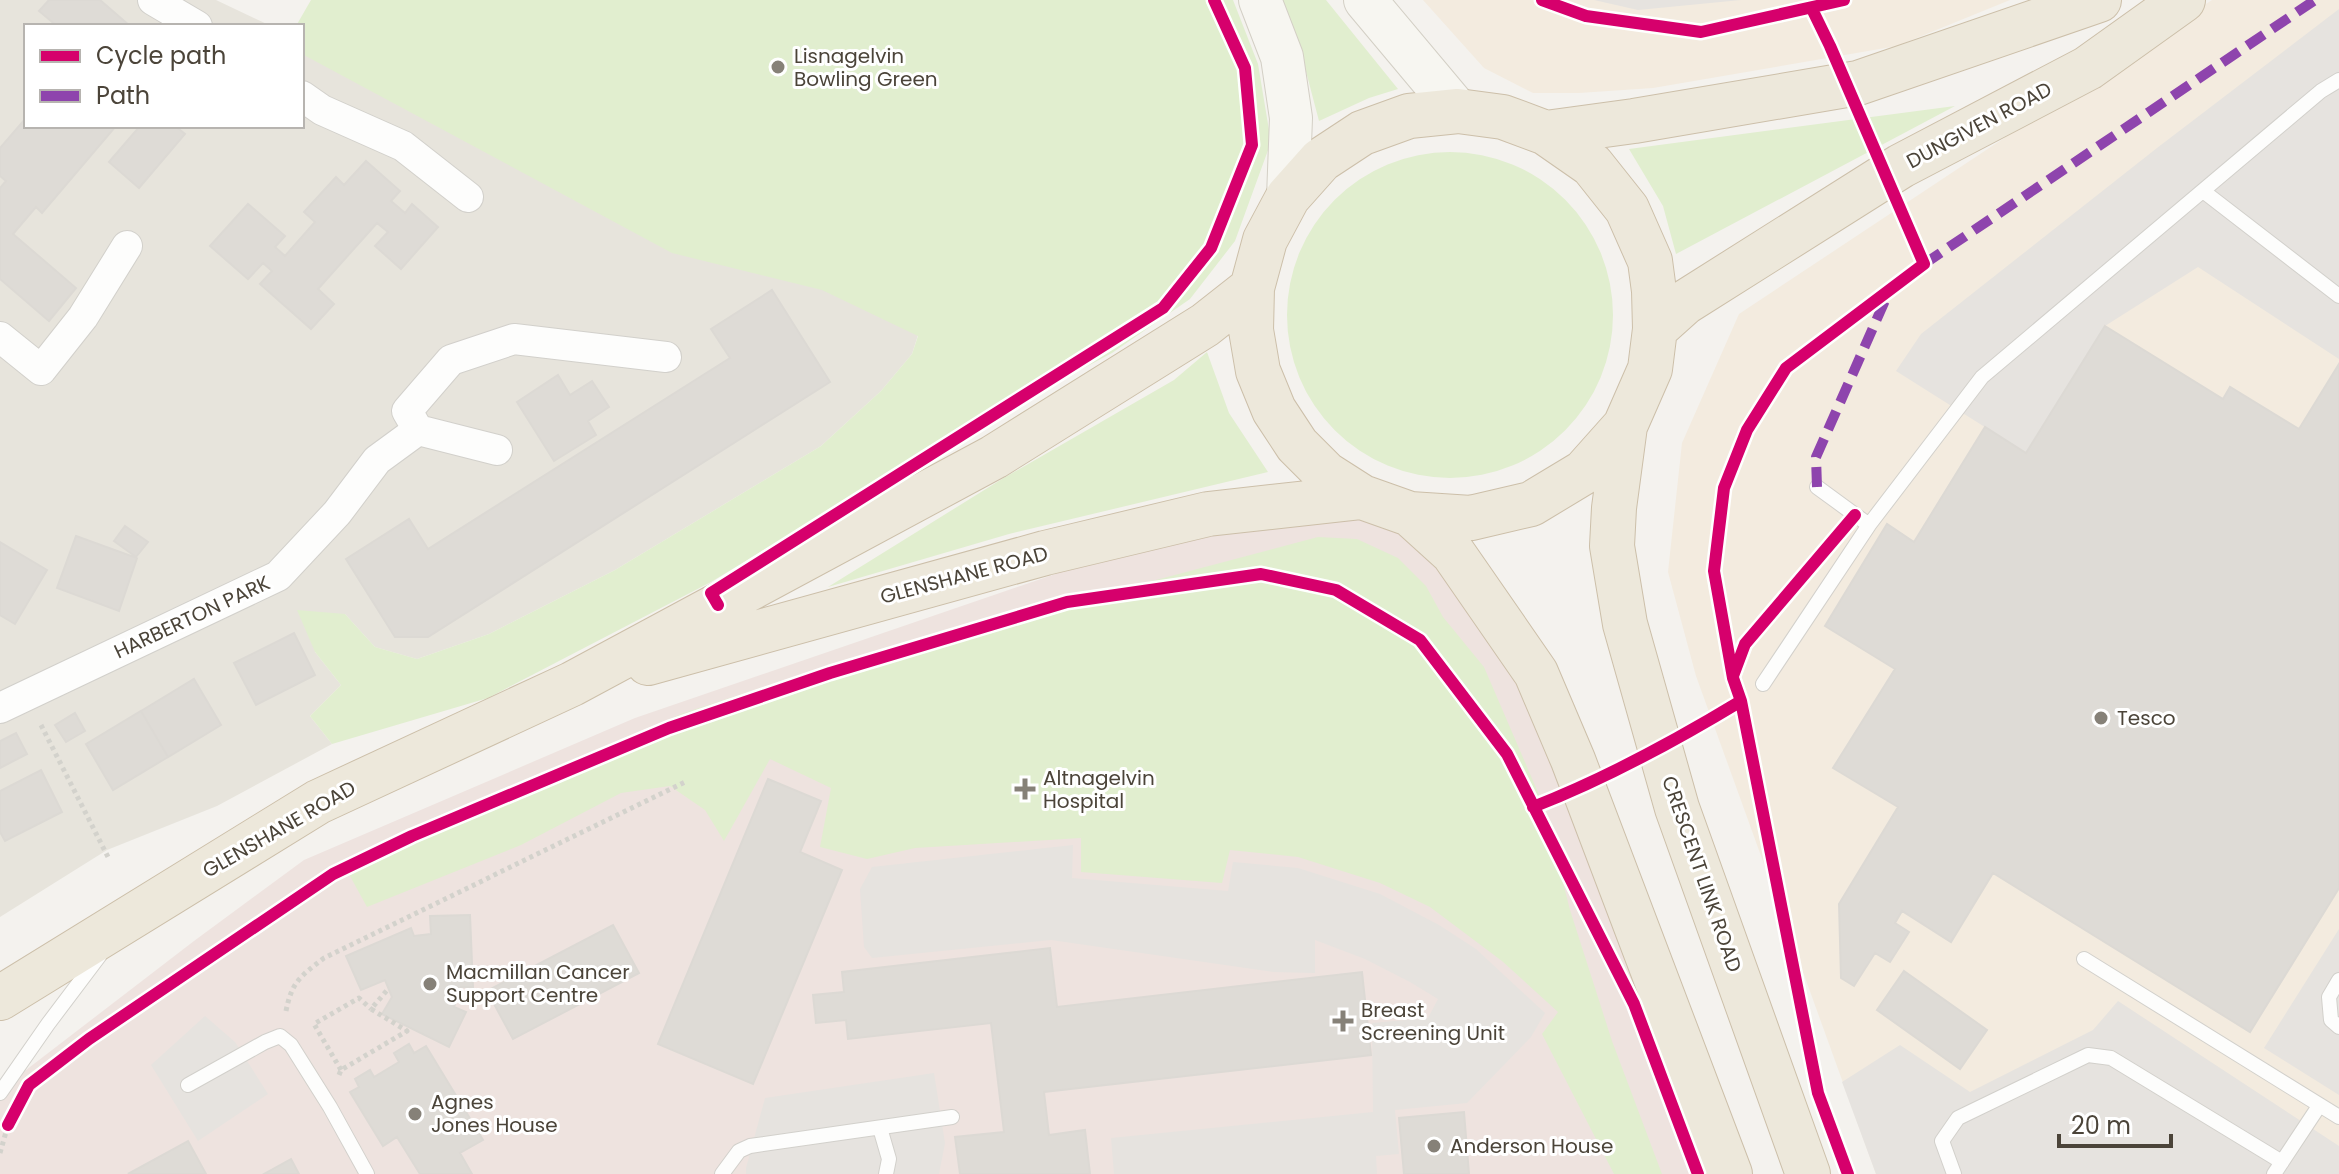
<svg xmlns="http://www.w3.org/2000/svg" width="2339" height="1174" font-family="Poppins,sans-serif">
<rect width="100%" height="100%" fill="#f4f2ee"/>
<!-- residential -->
<path fill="#e7e4dc" d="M0,0H216L271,26H26V126H302V41L918,335L912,354L881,391L821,446L615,570L489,634L417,659L375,647L345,614L315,652L341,685L310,716L332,744L217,806L107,850L0,917Z"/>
<!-- commercial -->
<path fill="#f3ebdf" d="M1423,0H2010L1897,46L1653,88L1579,93H1533L1484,68Z
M2212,0H2339V1174H1876L1696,676L1668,572L1682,443L1739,314Z"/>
<!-- medical -->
<path fill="#eee3df" d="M1344,475L1519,624L1720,1174H0V1090L194,941L304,860L635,718Z"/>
<!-- green -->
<path fill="#e1eecf" d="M311,0H1233L1258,64L1271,142L1235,241L1190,299L1112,353L932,449L711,582L488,698L332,744L310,716L341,685L315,652L297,610L345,614L375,647L417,659L489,634L615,570L821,446L881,391L912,354L918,336L822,290L672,253L302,54V26H296Z
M1279,0H1326L1398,89L1369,98L1319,121L1298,41Z
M1955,106L1676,254L1663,206L1629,149Z
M1287 315a163 163 0 1 1 326 0a163 163 0 1 1-326 0Z
M1207,352L1229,413L1268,472L1009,534L828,587L1002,479L1174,380Z
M1318,537L1357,539L1398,558L1426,586L1443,617L1484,667L1543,804L1570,910L1612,1041L1662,1174H1614L1542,1034L1558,1012L1502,961L1430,907L1380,883L1298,857L1230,850L1222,883L1081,872V838L915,848L867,859L820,847L831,788L770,759L724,841L705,810L670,786L621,793L521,845L367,907L345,867L681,714L815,670L1013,613L1103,594Z"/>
<!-- parking -->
<path fill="#e6e3df" d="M1594,0H1741L1638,10Z
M2339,9V359L2198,267L2105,326L2026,453L1896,371L1921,334L2157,148Z
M1073,845L1072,878L1228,891L1233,862L1298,868L1380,894L1439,925L1476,949L1545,1013L1531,1037L1467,1103L1395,1110L1399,1154L1376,1156L1377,1174H1114L1111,1138L1373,1112L1372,1023L1428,1018L1438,999L1410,982L1365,959L1315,940V973L1273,972L1051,940L872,958L864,947L860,889L872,867Z
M2339,929V1095L2264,1048Z
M2118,1001L2339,1146V1174H1876L1842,1082L1900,1045L1970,1092L2093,1030Z
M205,1016L235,1042L268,1094L198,1141L151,1065Z
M934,1073L945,1143L939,1174H746V1168L765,1098Z"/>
<!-- building -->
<path fill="#dedbd6" stroke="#dcd9d4" stroke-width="2" d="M49,0H100L130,26H57L39,11Z
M26,118V126H116L42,213L36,207L13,234L76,288L49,321L0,279V188L6,181L0,176V148Z
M140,126H175L185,134L139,188L109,162Z
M366,161L400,191L391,201L405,213L412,204L438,227L401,269L375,246L388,232L377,223L318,289L334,304L311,329L260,284L272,271L263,263L248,279L210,246L248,204L285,236L275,247L285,256L315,222L304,212L336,177L344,185Z
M772,290L830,382L428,637H395L346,559L409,519L428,549L730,358L711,329Z
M2105,326L2223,399L2230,387L2299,429L2339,364V888L2250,1032L1993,873L1951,942L1902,911L1895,923L1909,932L1890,962L1875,953L1854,986L1841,978L1839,904L1898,807L1833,768L1895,669L1825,626L1887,524L1914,542L1985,427L2026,453Z
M558,375L570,395L592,381L609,407L588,421L596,435L554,461L517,402Z
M125,526L148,542L136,557L114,541Z
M76,536L137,558L119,611L57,588Z
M0,542L47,570L15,624L0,615Z
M294,633L315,675L256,705L234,663Z
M194,679L221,725L168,757L141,711Z
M141,711L168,757L113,790L86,744Z
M75,713L85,731L66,742L55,725Z
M16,733L27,754L0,768V741Z
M41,770L62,812L5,841L0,832V791Z
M768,779L821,801L800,852L842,870L753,1084L658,1044Z
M470,915L473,987H461L454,1007L466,1012L449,1047L382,1014L392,997L385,980L361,990L346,956L411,928L414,936L431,934L430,916Z
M613,925L639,973L513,1039L487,991Z
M1050,948L1057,1007L1362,972L1371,1055L1044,1092L1049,1135L1085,1130L1090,1174H960L955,1137L1004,1132L991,1023L848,1039L846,1020L816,1023L813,995L844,992L842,972Z
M1904,971L1987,1030L1960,1069L1877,1010Z
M409,1044L414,1053L426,1046L483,1140L460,1153L472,1174H420L397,1137L383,1146L350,1092L359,1087L355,1079L370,1070L374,1077L399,1062L394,1053Z
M1464,1112L1469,1174H1404L1399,1118Z
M188,1141L206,1174H128Z
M291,1159L299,1174H264Z"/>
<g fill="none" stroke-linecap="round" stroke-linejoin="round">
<!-- lane casing -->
<g stroke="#d2d0cb" stroke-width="16">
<path id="lane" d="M2203,191L2339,296
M1817,487L1869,525
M1763,684L1869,525L1982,377L2321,91L2339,80
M2084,959L2339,1117
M2339,980L2329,997L2331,1020L2339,1027
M188,1085L265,1042L280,1036L291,1045L330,1107L367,1174
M0,1093L48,1024L100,955
M880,1128L889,1159L886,1174
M722,1174L739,1151L750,1146L952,1117
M1954,1174L1942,1141L1958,1118L2088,1055L2111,1058L2282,1162
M2274,1174L2319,1106"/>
</g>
<!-- street casing -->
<g stroke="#d2d0cb" stroke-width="32">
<path id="street" d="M153,0L197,26
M302,96L322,110L403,146L468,197
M0,337L41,370L83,317L127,246
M497,450L418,430L407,411L451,360L514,339L666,357
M0,708L278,576L337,513L377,460L418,430"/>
</g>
<!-- secondary casing -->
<g stroke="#d3cfc5" stroke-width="44">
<path id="secondary" d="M1260,0L1282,57L1291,118L1288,197
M1365,0L1458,111"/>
</g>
<!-- highway casing -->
<g stroke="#ccbfa9" stroke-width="46">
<path id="highway" d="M1546,133L1634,121L1858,83L2099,0
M1655,329L1684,303L1901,166L2088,68L2183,0
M1625,426L1614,508L1612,546L1625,624L1677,808L1808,1174
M1410,514L1471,518L1531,504L1584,472L1625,426L1650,369L1655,329L1654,291L1650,261L1627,209L1592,165L1546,133L1503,117L1458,111L1409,116L1362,133L1321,160L1288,197L1265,240L1252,288L1251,330L1258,371L1274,410L1297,445L1326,474L1362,497L1410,514L1453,553L1536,673L1573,760L1730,1174
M648,663L1045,553L1208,514L1362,497
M0,998L318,802L572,684L994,457L1205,325L1252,288"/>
</g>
<!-- path -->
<path stroke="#d3d2cc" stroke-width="5" stroke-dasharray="4 4" stroke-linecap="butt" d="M41,725L109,859
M286,1011C292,981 301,976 324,958L685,782
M341,1070L314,1024L359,998L371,1009
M339,1075L341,1070L407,1031L371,1009L389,988
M0,1153L8,1125"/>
<!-- lane -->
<use href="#lane" stroke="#fdfdfc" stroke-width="14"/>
<!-- street -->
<use href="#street" stroke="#fdfdfc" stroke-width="30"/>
<!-- secondary -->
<use href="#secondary" stroke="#f7f6f1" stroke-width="42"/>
<!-- highway -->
<use href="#highway" stroke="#ede8db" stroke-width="44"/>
<!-- quiet -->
<path stroke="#8e44ad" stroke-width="10" stroke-dasharray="20 10" stroke-linecap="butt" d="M1924,264L2315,0
M1817,487L1816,457L1887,296"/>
<!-- cycleway casing -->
<g stroke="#fff" stroke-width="17">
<path id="cycleway" d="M1542,0L1586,16L1701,32L1844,0
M1812,9L1830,46L1924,264L1786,368L1747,430L1724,488L1714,571L1733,678L1741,701L1818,1093L1848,1174
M718,605L711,593L1163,308L1211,248L1252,145L1245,68L1214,0
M1733,676L1745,644L1855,515
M1533,807C1605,779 1675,741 1741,701
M8,1125L29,1085L89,1039L333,874L412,836L669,728L830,673L1067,602L1261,574L1336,590L1420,640L1507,754L1634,1004L1698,1174"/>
</g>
<!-- cycleway -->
<use href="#cycleway" stroke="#d6006c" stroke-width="12"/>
</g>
<!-- markers -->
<g fill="#868178" stroke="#fff" stroke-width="3">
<circle cx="778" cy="67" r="8"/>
<circle cx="2101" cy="718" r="8"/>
<path d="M1021 777h8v8h8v8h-8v8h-8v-8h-8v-8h8z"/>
<circle cx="430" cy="984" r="8"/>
<path d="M1339 1009h8v8h8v8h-8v8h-8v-8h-8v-8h8z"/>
<circle cx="415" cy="1114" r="8"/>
<circle cx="1434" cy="1146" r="8"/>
</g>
<g text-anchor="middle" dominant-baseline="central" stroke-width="6" stroke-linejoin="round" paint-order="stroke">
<!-- poi labels -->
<g font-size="20" fill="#4b4439" stroke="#fff" text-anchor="start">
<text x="794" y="56">Lisnagelvin<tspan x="794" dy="23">Bowling Green</tspan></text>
<text x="2117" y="718">Tesco</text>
<text x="1043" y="778">Altnagelvin<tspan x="1043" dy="23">Hospital</tspan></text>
<text x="446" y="972">Macmillan Cancer<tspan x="446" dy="23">Support Centre</tspan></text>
<text x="1361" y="1010">Breast<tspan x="1361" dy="23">Screening Unit</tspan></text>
<text x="431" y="1102">Agnes<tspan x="431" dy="23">Jones House</tspan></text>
<text x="1450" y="1146">Anderson House</text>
</g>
<!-- street labels -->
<g font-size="20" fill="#4b4439" stroke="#fff">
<text transform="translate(1979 125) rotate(-28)">DUNGIVEN ROAD</text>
<text transform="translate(964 575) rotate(-15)">GLENSHANE ROAD</text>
<text transform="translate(192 617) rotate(-25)">HARBERTON PARK</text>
<text transform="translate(279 829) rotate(-30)">GLENSHANE ROAD</text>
<text transform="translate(1702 874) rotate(71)">CRESCENT LINK ROAD</text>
</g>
</g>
<!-- legend -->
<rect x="24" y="24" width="280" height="104" fill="#ffffff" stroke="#b7b4b0" stroke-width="2"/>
<rect x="40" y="50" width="40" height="12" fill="#d6006c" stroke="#b7b4b0" stroke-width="2"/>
<text x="96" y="64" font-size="24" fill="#4b4439">Cycle path</text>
<rect x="40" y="90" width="40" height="12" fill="#8e44ad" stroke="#b7b4b0" stroke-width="2"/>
<text x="96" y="104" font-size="24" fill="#4b4439">Path</text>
<!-- scale -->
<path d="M2059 1134v12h112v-12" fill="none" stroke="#4b4439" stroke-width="4"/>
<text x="2071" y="1134" font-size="24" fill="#4b4439" stroke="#ffffff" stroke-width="6" paint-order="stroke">20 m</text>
</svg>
